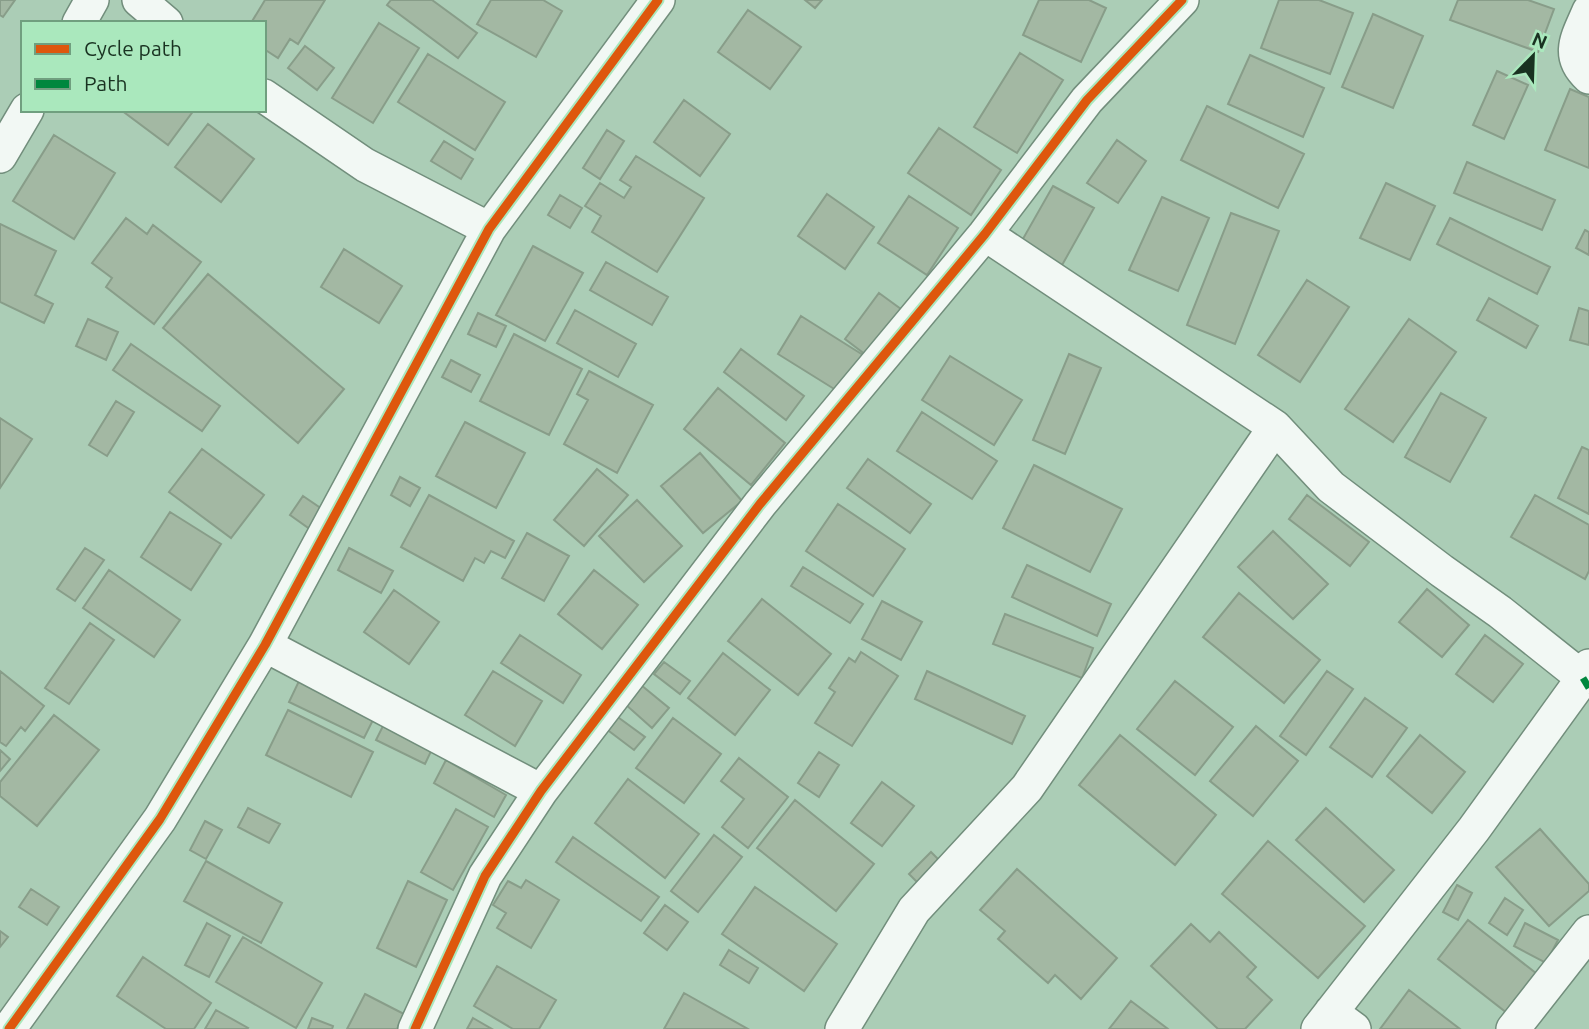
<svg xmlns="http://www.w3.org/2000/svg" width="1589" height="1029" font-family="Ubuntu,sans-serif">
<rect width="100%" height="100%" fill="#abcdb6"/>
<!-- building -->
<path fill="#a3b8a3" stroke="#889d89" stroke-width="2" d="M0,0H15L3,17L0,15Z
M265,0H325L298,44L290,39L278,58L264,49V23H251Z
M391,0H432L477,33L458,58L387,5Z
M491,0H543L562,11L536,57L477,24Z
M805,0H822L815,8Z
M1039,0H1089L1106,8L1081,62L1023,35Z
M1279,0H1319L1353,13L1330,74L1261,48Z
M1458,0H1528L1554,9L1538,52L1450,20Z
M748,10L801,47L770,89L718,52Z
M1373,14L1423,36L1393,108L1342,87Z
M379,23L419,48L373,123L332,98Z
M305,46L334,68L317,90L288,68Z
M1020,53L1063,80L1017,153L974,127Z
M428,54L505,102L475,150L398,102Z
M1250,55L1324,88L1303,137L1228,104Z
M1497,71L1528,85L1504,139L1473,125Z
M1570,89L1589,97V168L1545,150Z
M684,100L730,134L700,176L654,142Z
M1207,106L1304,154L1278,208L1181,160Z
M121,110H194L168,145Z
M208,124L254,159L221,202L175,167Z
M939,128L1001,170L971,215L908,173Z
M607,130L624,141L600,179L583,168Z
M54,135L115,173L74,239L13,201Z
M1117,140L1146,161L1118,203L1087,183Z
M444,141L473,159L461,179L431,161Z
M636,156L704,198L657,272L592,232L601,216L585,206L600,183L624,198L631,187L620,180Z
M1467,162L1555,200L1542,230L1454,193Z
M1386,183L1435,206L1410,260L1360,238Z
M1053,186L1094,208L1061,267L1020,244Z
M827,194L874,227L845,269L798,236Z
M560,195L582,208L570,228L548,215Z
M909,196L958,228L927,275L878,243Z
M1162,197L1209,218L1178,291L1129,270Z
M1231,213L1279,231L1235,344L1187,325Z
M126,218L147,234L153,225L201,262L154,324L106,287L112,278L92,263Z
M1450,218L1550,267L1537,294L1437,244Z
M0,224L56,251L35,295L53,304L44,323L0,302Z
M1585,230L1589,232V255L1576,248Z
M533,246L583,273L545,341L496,315Z
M344,249L402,286L379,323L321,287Z
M606,262L668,297L652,325L590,290Z
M208,274L344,389L298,443L163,328Z
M1307,280L1349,307L1300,382L1258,355Z
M879,293L905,312L870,358L845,339Z
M1489,298L1538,326L1526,348L1477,320Z
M1579,308L1589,311V345L1570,340Z
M575,310L636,344L618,377L557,343Z
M478,313L506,326L496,347L468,334Z
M801,316L863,355L839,392L778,354Z
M88,319L118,332L106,360L76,346Z
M1409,319L1456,352L1393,442L1345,409Z
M514,334L582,369L549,435L480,401Z
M131,344L220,406L202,431L113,370Z
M741,349L804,396L786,420L724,372Z
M1069,354L1101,368L1065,454L1033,440Z
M950,356L1022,400L994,445L922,400Z
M451,360L480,375L471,392L442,377Z
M589,371L653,405L617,473L564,444L588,400L577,394Z
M718,388L785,443L751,485L684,429Z
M1441,393L1486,418L1450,482L1405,457Z
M116,401L134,412L107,456L89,445Z
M922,412L997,461L972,499L897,451Z
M0,418L32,439L0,488Z
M465,422L525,453L496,508L436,476Z
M1582,447L1589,450V514L1558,498Z
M202,449L264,495L231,538L169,492Z
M700,453L742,501L703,533L661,486Z
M868,459L931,504L910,533L847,488Z
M1034,465L1122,509L1090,572L1003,528Z
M597,469L628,495L584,546L554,520Z
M400,477L420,488L410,506L391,495Z
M429,495L514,541L505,558L491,551L484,563L475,558L463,581L401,547Z
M1307,495L1369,542L1350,566L1289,519Z
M1535,495L1589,525V571L1585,579L1511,537Z
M303,496L328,513L314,532L290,515Z
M637,500L682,546L644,582L599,536Z
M838,504L905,549L873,596L806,551Z
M170,512L221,544L191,590L141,557Z
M1273,531L1328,584L1293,619L1238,567Z
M527,533L569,556L544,601L502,578Z
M85,548L104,560L75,601L57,589Z
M349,548L393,571L381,593L338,570Z
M1027,565L1111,604L1097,636L1012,597Z
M803,567L863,604L850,623L791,586Z
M109,570L180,620L154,657L83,608Z
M594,570L638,605L602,649L558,614Z
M1427,589L1469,625L1442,657L1399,622Z
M394,590L439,622L409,664L364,632Z
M1239,593L1320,660L1284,703L1203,637Z
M762,599L831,654L798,695L728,641Z
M882,601L922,622L901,660L862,639Z
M1005,614L1093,648L1082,678L993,644Z
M90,623L114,640L69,704L45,688Z
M520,635L581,675L563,703L501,663Z
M1485,635L1523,664L1493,702L1456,674Z
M861,652L898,676L852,746L815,723L835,692L829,688L849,658L855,662Z
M723,653L770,690L735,735L688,698Z
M664,662L690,681L680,694L654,674Z
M0,671L44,706L25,731L21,727L6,746L0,742Z
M493,671L542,701L515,746L465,715Z
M927,671L1025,716L1012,744L915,699Z
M1327,671L1353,689L1306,755L1280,736Z
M299,681L374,718L364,738L289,702Z
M1175,681L1233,727L1195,775L1137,729Z
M641,685L669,708L652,728L625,704Z
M1365,698L1407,728L1372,777L1330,747Z
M288,710L373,752L351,797L266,755Z
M54,715L99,750L37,826L0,796V782Z
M615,715L645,737L634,750L605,728Z
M673,718L721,754L684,803L636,768Z
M385,722L434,745L425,764L376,740Z
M1256,726L1298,761L1253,816L1210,781Z
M1120,735L1216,815L1175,865L1079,785Z
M1420,735L1465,772L1432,813L1387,776Z
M0,750L10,759L0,771Z
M819,752L839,765L819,797L798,783Z
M739,758L788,797L748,848L722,827L744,799L721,781Z
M446,760L506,795L494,817L434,783Z
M628,779L699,834L665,878L595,823Z
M882,782L914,806L882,846L851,823Z
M795,800L874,864L836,911L757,848Z
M248,808L280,824L269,843L238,827Z
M1326,808L1394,870L1364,902L1296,840Z
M456,809L488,827L453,890L421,872Z
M205,821L222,830L206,859L190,850Z
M1540,829L1589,884V891L1549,926L1496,867Z
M714,835L742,857L698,912L671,891Z
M573,837L659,897L641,921L556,862Z
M1268,841L1365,926L1318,978L1222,894Z
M931,852L942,863L921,886L909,874Z
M206,861L282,903L261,943L184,901Z
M1017,869L1117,958L1081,999L1055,975L1048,983L998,939L1005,931L980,910Z
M526,880L559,900L531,948L497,928L506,913L493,905L508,881L521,888Z
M408,881L447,900L416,967L377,948Z
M1457,885L1472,893L1458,920L1443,912Z
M755,887L837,944L804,991L722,934Z
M31,889L59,907L47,925L19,907Z
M1505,898L1523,910L1507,935L1489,923Z
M665,905L688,922L667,950L644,933Z
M1468,920L1537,974L1507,1013L1438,959Z
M207,923L230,936L209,977L185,965Z
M1525,923L1558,940L1546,963L1514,946Z
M1191,924L1210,942L1219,932L1256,967L1247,977L1272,1000L1245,1029H1218L1151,966Z
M0,931L8,937L0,947Z
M243,937L322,983L296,1028L216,982Z
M729,950L758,968L749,983L720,965Z
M143,957L211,1003L194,1029H166L117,996Z
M497,966L556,1000L539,1029H513L474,1006Z
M1409,990L1460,1029H1380Z
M684,993L748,1029H664Z
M365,994L404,1014L397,1029H347Z
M1131,1001L1168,1029H1109Z
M216,1010L248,1028L247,1029H205Z
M312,1018L333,1026L332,1029H308Z
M473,1018L492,1029H467Z"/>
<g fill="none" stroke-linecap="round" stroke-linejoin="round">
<!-- minor casing -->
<g stroke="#728e7c" stroke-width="36">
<path id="minor" d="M139,0L166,23
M1589,11C1578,37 1565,55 1589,77
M79,23L92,0
M264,96L365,165L489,229
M0,156L27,110
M985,234L1275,427L1331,487L1442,571L1500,612L1583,678
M265,645L541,791
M1331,1012L1354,1029
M9,1029L160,819L265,645L489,229L658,0
M415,1029L485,876L541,791L760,504L985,234L1087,100L1182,0
M842,1029L914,910L1027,788L1275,427
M1318,1029L1474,829L1583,678L1589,666
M1513,1029L1589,932"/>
</g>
<!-- minor -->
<use href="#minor" stroke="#f2f8f4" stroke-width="33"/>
<!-- quiet -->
<path stroke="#00873e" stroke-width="7" stroke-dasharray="14 7" stroke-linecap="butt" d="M1583,678L1589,688"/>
<!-- cycleway casing -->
<g stroke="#aae8bd" stroke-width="13">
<path id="cycleway" d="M9,1029L160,819L265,645L489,229L658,0
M415,1029L485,876L541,791L760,504L985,234L1087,100L1182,0"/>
</g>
<!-- cycleway -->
<use href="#cycleway" stroke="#de570d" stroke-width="9"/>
</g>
<!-- legend -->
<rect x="21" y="21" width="245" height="91" fill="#aae8bd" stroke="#709f7f" stroke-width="2"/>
<rect x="35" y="44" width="35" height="10" fill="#de570d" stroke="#709f7f" stroke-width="2"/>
<text x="84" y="56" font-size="21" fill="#193221">Cycle path</text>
<rect x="35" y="79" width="35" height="10" fill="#00873e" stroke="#709f7f" stroke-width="2"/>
<text x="84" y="91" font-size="21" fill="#193221">Path</text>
<!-- north arrow -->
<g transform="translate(1533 56) rotate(23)" stroke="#aae8bd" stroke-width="5" paint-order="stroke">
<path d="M0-5L12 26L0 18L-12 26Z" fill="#193221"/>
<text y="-10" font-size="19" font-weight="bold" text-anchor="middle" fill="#193221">N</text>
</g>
</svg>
